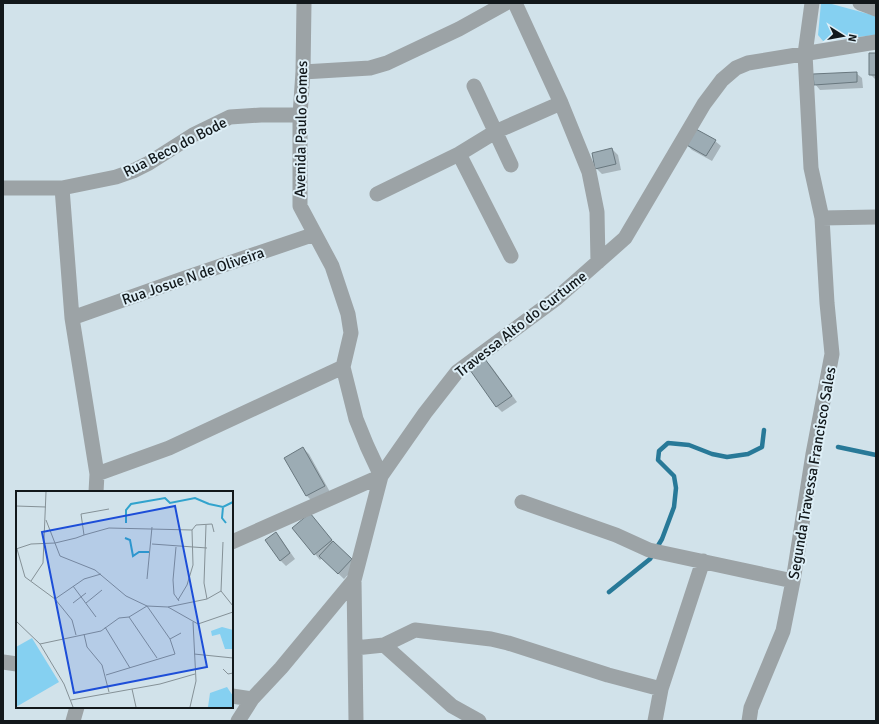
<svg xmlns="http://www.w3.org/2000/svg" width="879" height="724" font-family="Signika,sans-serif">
<rect width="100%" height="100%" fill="#d1e2ea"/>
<!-- green -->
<path fill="#85d0f1" d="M821,3H828L876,16V35L823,41L818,35Z"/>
<!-- shadow -->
<path fill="#0003" d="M876,54V80L870,74Z
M856,73L862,78L863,88L820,90L815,84Z
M715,141L721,146L712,161L692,150L686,144Z
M612,149L618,155L621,170L602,174L596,168Z
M485,360L491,366L517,402L502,412L497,407L471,370Z
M303,448L309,454L330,492L313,502L307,496L286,458Z
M310,514L337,546L357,565L344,579L322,558L320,560L315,554Z
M276,534L281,539L295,559L286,566L280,560Z"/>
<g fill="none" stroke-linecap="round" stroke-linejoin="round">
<!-- stream -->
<path stroke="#287998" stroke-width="4.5" d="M838,447L876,455
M609,592L650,559L662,539L674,507L676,488L674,476L658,460L659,451L668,443L689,445L712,454L727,457L748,454L762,447L764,430"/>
</g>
<!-- building -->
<path fill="#9cacb4" stroke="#69787f" d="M869,53H876V75H869Z
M857,72V82L814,85L813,74Z
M694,128L716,140L706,156L685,144Z
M612,148L616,164L595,169L592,153Z
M485,359L512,396L496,407L470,370Z
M303,447L325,486L306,496L284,458Z
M310,513L332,540L314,555L292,528Z
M276,532L290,553L280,561L265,540Z
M333,541L352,559L338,574L319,556Z"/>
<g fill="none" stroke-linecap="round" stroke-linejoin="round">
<!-- minor -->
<path stroke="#9ca3a6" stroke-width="15" d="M515,3L561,103L589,172L597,212L598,262
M812,3L805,54L811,168L822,218L876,217
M860,3L876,9
M303,72L370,68L387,63L459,29L506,3
M474,86L511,165
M459,154L511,256
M3,188H62L116,177L133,171L149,163L193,135L230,117L261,115H300
M62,188L72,318L97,474L96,492
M377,194L459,154L495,132L561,103
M72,318L185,278L315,234
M97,474L169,448L343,367
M522,502L616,535L649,550L793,581
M232,542L381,476L367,446L356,419L343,367L351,333L348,314L332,266L300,206V115L303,72L304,3
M384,645L452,706L479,721
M355,648L384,645L415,630L491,639L508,643L608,675L661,689
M3,662L17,664
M232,696L252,699
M73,721L77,707
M238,721L252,699L281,668L354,580
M356,721L354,580L381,476L425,413L457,372L557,298L625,238L704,104L722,80L736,68L748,63L876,42
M655,721L661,689L703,561
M749,721L751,708L783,631L793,581L813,454L832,354L827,303L822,218"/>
</g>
<g text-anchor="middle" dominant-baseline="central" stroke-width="4" stroke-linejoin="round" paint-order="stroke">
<!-- street labels -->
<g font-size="15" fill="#12181b" stroke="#deeff7">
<text transform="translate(301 129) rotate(-89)">Avenida Paulo Gomes</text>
<text transform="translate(175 147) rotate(-27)">Rua Beco do Bode</text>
<text transform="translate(193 276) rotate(-19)">Rua Josue N de Oliveira</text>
<text transform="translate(521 324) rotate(-38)">Travessa Alto do Curtume</text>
<text transform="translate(812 473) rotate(-80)">Segunda Travessa Francisco Sales</text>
</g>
</g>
<!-- overview -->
<g transform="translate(16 491)">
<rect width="217" height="217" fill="#d1e2ea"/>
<path d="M206,136L217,139V158H209L204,143L196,145L195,140ZM16,147L43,191L0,216V156ZM211,196L217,205V216H192L194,202Z" fill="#85d0f1"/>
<path fill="none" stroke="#31a3cd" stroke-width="2" d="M193,13L207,16L217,11M207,16L206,27L210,32M110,32V19L115,13L149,7L154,12L179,7L193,13M109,47L114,49L117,65L123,61H133"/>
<path fill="none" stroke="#859197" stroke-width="1" d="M0,15L30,16M30,29L44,65L79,79L110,105L131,115L152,116L191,108L205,100M190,34L188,92L191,108M176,39L180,34L196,33L198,41M68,44L93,37L176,39M207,51L205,100L217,115M136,53L191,57M160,56L157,89L158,103L163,110M0,58L15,53L39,52L60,47L68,44L65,23L93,18M1,58L9,86L39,108L56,129L60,144M131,88L136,36M15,90L27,72L30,1M57,95L80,126M39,108L68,88L85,83M162,109L171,94L177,74L176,39M57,112L70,102M70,112L86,99M152,116L182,133L217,121M113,126L141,167M0,130L24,153L48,193L57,216M89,136L114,177M68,143L71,156L86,174L93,201M154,148L165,142M24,153L85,140L103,127L113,126L131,115L154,148L159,163L90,184M178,163L217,167M207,178L212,183L217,182M116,198L120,216M55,209L144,193L179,183M174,216L180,190L177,131"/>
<path fill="#1d4ed8" fill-opacity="0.15" stroke="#1d4ed8" stroke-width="2" d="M159,15L191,176L58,202L26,41Z"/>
<rect width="217" height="217" fill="none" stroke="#12181b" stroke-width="2"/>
</g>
<!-- border -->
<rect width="879" height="724" fill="none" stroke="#12181b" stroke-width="8"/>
<!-- north arrow -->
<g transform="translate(843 36) rotate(101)" stroke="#deeff7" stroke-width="3" paint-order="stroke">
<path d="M0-3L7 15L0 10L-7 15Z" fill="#12181b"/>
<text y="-6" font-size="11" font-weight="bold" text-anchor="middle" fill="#12181b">N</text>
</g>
</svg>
